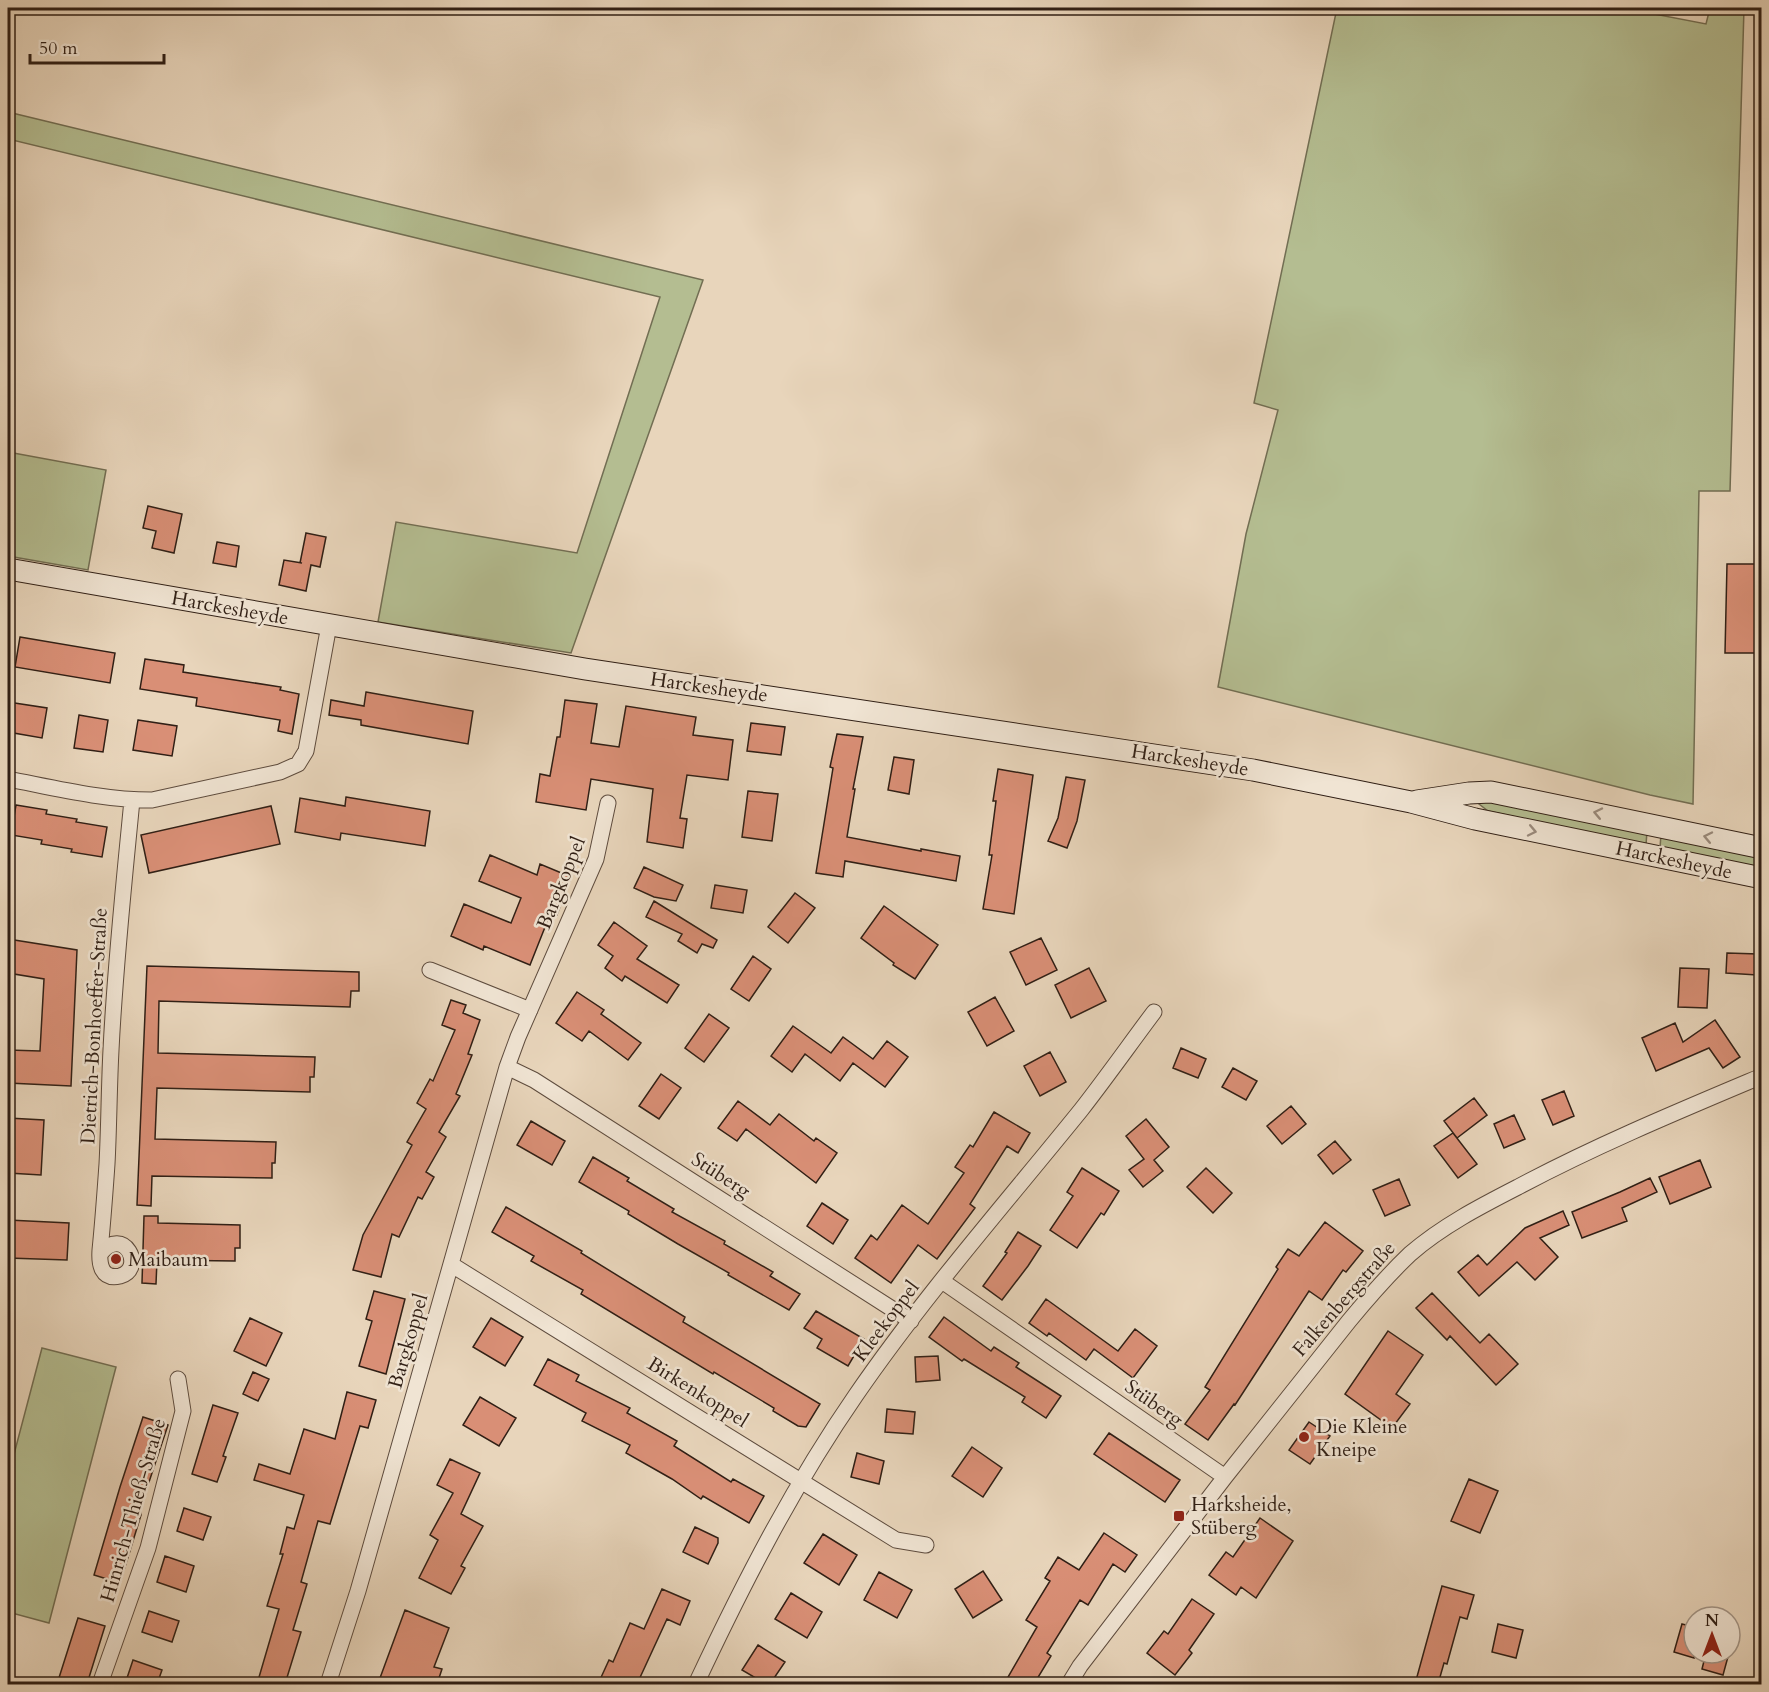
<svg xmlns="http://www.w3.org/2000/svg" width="1769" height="1692" font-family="Cardo,serif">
<rect width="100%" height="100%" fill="#e8d5bb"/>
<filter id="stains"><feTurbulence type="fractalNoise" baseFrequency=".00333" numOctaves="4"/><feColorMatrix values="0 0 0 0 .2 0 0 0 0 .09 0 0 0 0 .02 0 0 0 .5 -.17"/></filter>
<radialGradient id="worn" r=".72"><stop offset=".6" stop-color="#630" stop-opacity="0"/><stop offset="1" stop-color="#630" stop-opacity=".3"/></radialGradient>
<!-- green -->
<path fill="#b4bd91" stroke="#726e53" stroke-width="1.5" d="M1337,8H1623L1706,24L1710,8H1744L1730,491H1699L1693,804L1650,795L1218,687L1246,534L1278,410L1254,403Z
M8,112L703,280L571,653L378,622L396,522L577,553L660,297L8,139Z
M8,452L106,470L88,570L8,556Z
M1491,799L1647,831L1646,845L1488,811L1479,804Z
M1661,834L1761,856V869L1660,848Z
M42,1348L116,1367L49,1623L8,1612V1477Z"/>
<!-- building -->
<path fill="#d98f76" stroke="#301f15" stroke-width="1.5" d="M148,506L182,514L174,553L152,548L156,531L143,528Z
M306,533L326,537L320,567L311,565L306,591L279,585L284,560L302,563H300Z
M217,542L239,546L236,567L213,563Z
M1727,564H1761V653H1725Z
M20,637L115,653L110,683L15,667Z
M145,659L184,665L183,672L281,687L280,690L299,694L292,734L278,731L280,720L196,706L197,698L140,689Z
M366,692L473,711L468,744L361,725V720L329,715L331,700L364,706Z
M565,700L597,704L591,743L619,747L626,706L696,717L693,735L733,740L728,780L687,775L680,818L687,819L683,848L647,842L653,789L591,779L586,810L536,802L540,774L550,776L557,737H560Z
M8,702L47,708L42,738L8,732Z
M79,715L108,720L103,752L74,748Z
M138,720L177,726L172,756L133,750Z
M751,723L785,727L781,755L747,751Z
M837,734L863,737L853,789H855L847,837L921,851V849L960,856L956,881L845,861L843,877L816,873L833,768L830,767Z
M894,757L914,760L909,794L888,790Z
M998,769L1033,775L1014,914L983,909L992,855H989L996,801H993Z
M1066,777L1085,780L1077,821L1067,848L1048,841L1058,818Z
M748,791L778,794L772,841L742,837Z
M346,797L430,811L425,846L341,833L340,840L295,832L300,798L345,806Z
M16,805L47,810L46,814L77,819L76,822L107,827L102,857L71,852L72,849L41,844L42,840L11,835Z
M271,806L280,844L149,873L141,835Z
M490,855L537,875L540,864L571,877L557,915L551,912L530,965L484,946L483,950L451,936L464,904L511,923L521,898L479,881Z
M644,867L683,885L676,901L654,897L634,888Z
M715,885L747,890L743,913L711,908Z
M795,893L815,908L788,943L768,927Z
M654,901L717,940L713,948L702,944L697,953L678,941L682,934L646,917Z
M884,906L938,945L915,979L893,965L894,963L861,938Z
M614,922L647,946L637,959L679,985L667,1003L625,976L622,981L605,968L613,956L598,945Z
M1041,938L1057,970L1026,985L1010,952Z
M8,939L77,950L71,1086L8,1083V1050L40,1051L44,979L8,973Z
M1727,953L1758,954L1757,975L1726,973Z
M753,956L771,969L749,1001L731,989Z
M147,966L359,972V991H351L350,1007L159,1001L158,1053L315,1057L314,1077H310V1092L157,1088L155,1139L276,1142L275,1163H272V1178L152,1176L151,1206L137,1205Z
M1089,968L1106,1001L1071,1018L1055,985Z
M1680,968L1709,969L1707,1008L1678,1007Z
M577,992L604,1010L601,1014L641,1043L628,1060L589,1031L582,1041L556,1023Z
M995,997L1014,1031L987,1046L968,1012Z
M451,1000L466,1005L463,1013L480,1020L468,1054L472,1055L456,1094L460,1096L439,1132L446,1137L426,1172L434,1177L422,1199L418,1197L399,1237L392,1234L381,1277L353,1270L363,1235L412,1145L407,1142L426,1109L417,1103L430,1079L433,1081L455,1030L442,1025Z
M709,1014L729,1028L704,1062L685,1048Z
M1715,1020L1740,1057L1723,1068L1709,1048L1656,1071L1642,1038L1675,1023L1683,1042Z
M793,1026L831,1053L843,1037L873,1059L887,1041L908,1057L885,1087L853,1063L840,1081L805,1054L792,1072L771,1056Z
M1181,1048L1206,1059L1198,1078L1173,1068Z
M1050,1052L1066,1082L1040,1096L1024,1066Z
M1233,1068L1257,1081L1246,1100L1222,1087Z
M661,1074L681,1088L659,1119L639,1106Z
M1564,1091L1574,1116L1553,1125L1542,1100Z
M1474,1098L1487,1115L1457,1138L1444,1121Z
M738,1101L770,1125L779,1114L814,1141L816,1138L837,1153L816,1183L746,1129L737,1141L718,1128Z
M1291,1106L1306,1124L1282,1144L1267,1126Z
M994,1112L1030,1133L1018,1153L1007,1146L970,1204L975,1208L937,1259L918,1245L891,1283L855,1258L871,1235L877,1240L902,1205L928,1224L964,1173L955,1167L970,1145L973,1147Z
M1514,1115L1525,1139L1504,1148L1494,1124Z
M8,1118L44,1120L41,1175L8,1173Z
M1146,1119L1169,1147L1154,1160L1163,1171L1143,1187L1129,1170L1144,1159L1126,1136Z
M531,1121L565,1141L552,1165L517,1145Z
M1453,1133L1477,1164L1458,1178L1434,1146Z
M1335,1141L1351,1160L1333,1174L1318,1155Z
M593,1157L629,1178L627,1181L674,1209L672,1212L725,1241L724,1244L773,1272L770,1276L800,1294L789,1310L728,1275L729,1273L678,1244L628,1214L629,1211L579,1182Z
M1700,1160L1711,1187L1670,1204L1659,1177Z
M1082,1168L1119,1191L1104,1215L1101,1213L1077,1248L1050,1230L1073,1196L1067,1192Z
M1206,1168L1232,1193L1213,1213L1187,1187Z
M1650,1178L1657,1192L1622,1208L1627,1221L1582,1238L1572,1212L1620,1192Z
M1399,1179L1410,1205L1385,1216L1373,1190Z
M822,1203L848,1220L833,1244L807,1226Z
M506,1207L582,1251L581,1253L685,1317L683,1322L820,1404L806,1427L798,1426L773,1411L774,1408L714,1372L713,1374L581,1294L583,1290L531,1261L534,1256L492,1232Z
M1563,1211L1569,1225L1540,1238L1558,1257L1535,1280L1517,1262L1479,1296L1458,1272L1478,1255L1487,1265L1525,1228Z
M144,1216H158V1223L240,1225V1248H235V1261L157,1260L156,1284L142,1283Z
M8,1220L69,1223L67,1260L8,1258Z
M1325,1222L1363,1251L1346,1272L1343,1270L1322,1300L1309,1291L1235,1405L1234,1404L1208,1440L1185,1424L1210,1390L1205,1387L1278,1269L1276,1267L1288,1249L1299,1256Z
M1018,1232L1041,1246L1028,1266L1002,1300L983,1286L1007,1253L1005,1252Z
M374,1291L405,1299L386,1374L359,1366L372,1321L366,1319Z
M1432,1293L1480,1343L1489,1334L1518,1364L1496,1385L1450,1336L1447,1340L1416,1308Z
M1046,1299L1118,1351L1135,1329L1157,1346L1133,1378L1094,1349L1086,1360L1049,1333L1047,1336L1029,1323Z
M816,1311L864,1339L848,1366L817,1348L822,1339L804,1328Z
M944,1317L991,1351L994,1347L1019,1363L1016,1367L1061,1396L1046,1418L1022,1402L1025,1397L964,1359L962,1361L929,1337Z
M250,1318L282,1333L266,1366L234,1351Z
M491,1318L523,1337L505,1366L473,1347Z
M1388,1331L1423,1355L1396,1394L1410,1404L1392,1428L1345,1394Z
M938,1356L940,1380L916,1382L915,1357Z
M548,1359L579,1375L576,1381L630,1408L627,1413L677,1441L674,1446L731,1482L733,1479L764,1496L749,1523L703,1496L701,1499L672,1479L626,1453L630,1445L582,1421L586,1413L534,1385Z
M253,1372L269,1379L258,1401L243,1394Z
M347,1392L376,1400L368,1428L360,1426L330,1524L318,1521L301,1582L307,1584L293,1630L301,1632L285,1684H257L279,1609L267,1606L283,1554H280L287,1527L294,1529L304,1495L254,1480L259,1464L290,1474L304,1429L335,1439Z
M480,1397L516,1418L499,1446L463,1425Z
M213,1405L238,1413L223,1456L226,1457L217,1482L192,1474Z
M887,1409L915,1412L913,1434L885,1432Z
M143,1417L168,1425L140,1509L141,1515L120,1583L94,1575L120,1487Z
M1309,1422L1330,1436L1310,1464L1289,1450Z
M1109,1433L1180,1480L1165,1502L1094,1454Z
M972,1447L1002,1468L983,1497L952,1476Z
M857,1453L884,1461L879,1484L851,1477Z
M450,1459L480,1473L461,1514L483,1526L461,1566L465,1568L451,1594L419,1578L438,1540L430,1535L453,1493L437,1485Z
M1469,1479L1498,1491L1480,1533L1451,1521Z
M184,1508L211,1517L203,1540L177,1531Z
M1260,1518L1293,1541L1256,1598L1241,1587L1236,1595L1209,1575L1226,1552L1233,1557Z
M695,1527L718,1538V1543L708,1564L683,1552Z
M1104,1533L1137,1555L1125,1572L1113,1564L1088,1605L1080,1600L1047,1653L1051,1656L1034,1684H1004L1037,1627L1026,1620L1050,1581L1045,1578L1058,1557L1079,1570Z
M823,1534L857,1555L839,1585L804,1563Z
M165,1556L194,1566L186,1592L157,1582Z
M983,1571L1002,1600L973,1618L955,1589Z
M879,1572L912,1590L897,1618L864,1600Z
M1442,1586L1474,1595L1467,1619L1460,1617L1447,1664L1444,1663L1438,1684H1415Z
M662,1589L690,1601L680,1625L667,1619L637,1684H598L609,1660L613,1662L630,1623L644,1629Z
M791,1593L822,1612L807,1638L775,1619Z
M1192,1599L1214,1614L1189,1650L1192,1653L1175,1675L1147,1653L1164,1631L1168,1634Z
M405,1610L449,1628L434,1667L442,1669L437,1684H401L380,1678Z
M149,1611L179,1621L172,1642L142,1632Z
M78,1618L105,1626L87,1684H57Z
M1498,1624L1523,1630L1516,1658L1492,1652Z
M1682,1624L1694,1627V1658L1674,1652Z
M758,1645L785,1662L770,1684H766L742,1670Z
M1706,1653H1729L1723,1675L1702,1669Z
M133,1660L162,1670L157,1684H125Z"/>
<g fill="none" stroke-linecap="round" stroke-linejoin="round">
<!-- street casing -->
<g stroke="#5e4c3e" stroke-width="17">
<path id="street" d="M8,779C55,788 103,800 152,800L280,772L298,764L306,751L329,625
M430,970L530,1010
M507,1067L534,1080L911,1321
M100,1254C124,1224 146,1269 120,1276C101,1280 99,1264 100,1250C103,1221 105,1192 107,1164C109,1126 109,1088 111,1050C115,966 124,883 132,800
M452,1265L896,1540L926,1545
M942,1281L1225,1477
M100,1684L148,1548L183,1411L178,1379
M328,1684L358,1591L507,1067L518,1037L596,859L608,803
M696,1684C743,1584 793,1486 856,1395C925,1295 1005,1204 1081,1110C1106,1078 1130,1044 1154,1012
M1069,1684L1080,1666L1225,1477L1349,1321C1368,1298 1388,1275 1410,1254C1442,1226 1481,1206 1518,1187C1597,1145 1679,1111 1762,1076"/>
</g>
<!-- secondary casing -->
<g stroke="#301f15" stroke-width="23">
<path id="secondary" d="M8,569L585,669L1253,770L1411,802L1475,819L1762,878
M1417,801L1469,793L1491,792L1762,848"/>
</g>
<!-- street -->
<use href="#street" stroke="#f0e4d3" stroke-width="15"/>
<!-- secondary -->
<use href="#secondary" stroke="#f0e4d3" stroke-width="21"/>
</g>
<!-- one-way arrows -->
<defs><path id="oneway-chevron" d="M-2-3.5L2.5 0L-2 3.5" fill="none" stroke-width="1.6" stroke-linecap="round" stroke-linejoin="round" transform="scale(1.5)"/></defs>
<g stroke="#9a8b7e">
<use href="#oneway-chevron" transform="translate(1598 813) rotate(-168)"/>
<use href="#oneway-chevron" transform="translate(1532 831) rotate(12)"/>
<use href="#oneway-chevron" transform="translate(1708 837) rotate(-168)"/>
</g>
<!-- markers -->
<g fill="#8f2418" stroke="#f0e4d3" stroke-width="2">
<circle cx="116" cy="1259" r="6"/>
<circle cx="1304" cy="1437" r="6"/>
<rect x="1173" y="1510" width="12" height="12" rx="3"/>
</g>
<g text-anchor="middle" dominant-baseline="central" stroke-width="5" stroke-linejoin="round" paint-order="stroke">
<!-- street labels -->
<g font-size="20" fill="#301f15" stroke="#f0e4d3">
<text transform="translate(230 608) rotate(10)">Harckesheyde</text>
<text transform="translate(709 687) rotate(8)">Harckesheyde</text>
<text transform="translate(1190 760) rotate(9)">Harckesheyde</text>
<text transform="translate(1674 860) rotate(12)">Harckesheyde</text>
<text transform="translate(561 883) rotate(-68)">Bargkoppel</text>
<text transform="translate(94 1026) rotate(-87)">Dietrich-Bonhoeffer-Straße</text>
<text transform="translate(721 1175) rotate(33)">Stüberg</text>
<text transform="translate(1344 1299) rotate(-49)">Falkenbergstraße</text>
<text transform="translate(886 1321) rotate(-53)">Kleekoppel</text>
<text transform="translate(408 1341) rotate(-74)">Bargkoppel</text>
<text transform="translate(698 1392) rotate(32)">Birkenkoppel</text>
<text transform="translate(1154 1403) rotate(35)">Stüberg</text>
<text transform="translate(133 1510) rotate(-74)">Hinrich-Thieß-Straße</text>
</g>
<!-- poi labels -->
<g font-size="20" fill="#301f15" stroke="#f0e4d3" text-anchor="start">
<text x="128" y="1259">Maibaum</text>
<text x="1316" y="1426">Die Kleine<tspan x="1316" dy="23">Kneipe</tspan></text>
<text x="1191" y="1504">Harksheide,<tspan x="1191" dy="23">Stüberg</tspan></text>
</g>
</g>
<!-- margin -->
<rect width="1769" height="1692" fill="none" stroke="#e8d5bb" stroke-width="30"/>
<rect x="9" y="9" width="1751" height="1674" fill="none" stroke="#301f15" stroke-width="3"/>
<rect x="15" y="15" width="1739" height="1662" fill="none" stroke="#301f15" stroke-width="1.5"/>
<!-- north arrow -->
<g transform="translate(1712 1635)"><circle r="28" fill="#f0e4d3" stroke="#a39587" stroke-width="1.5"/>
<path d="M0-4.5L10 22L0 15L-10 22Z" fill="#8f2418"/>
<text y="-9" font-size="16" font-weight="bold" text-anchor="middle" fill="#301f15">N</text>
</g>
<!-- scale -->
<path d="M30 54v9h134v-9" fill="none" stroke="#301f15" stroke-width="3"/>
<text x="39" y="54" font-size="18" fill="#301f15" stroke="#f0e4d3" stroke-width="4.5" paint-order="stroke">50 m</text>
<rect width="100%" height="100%" filter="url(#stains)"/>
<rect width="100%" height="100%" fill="url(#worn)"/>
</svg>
